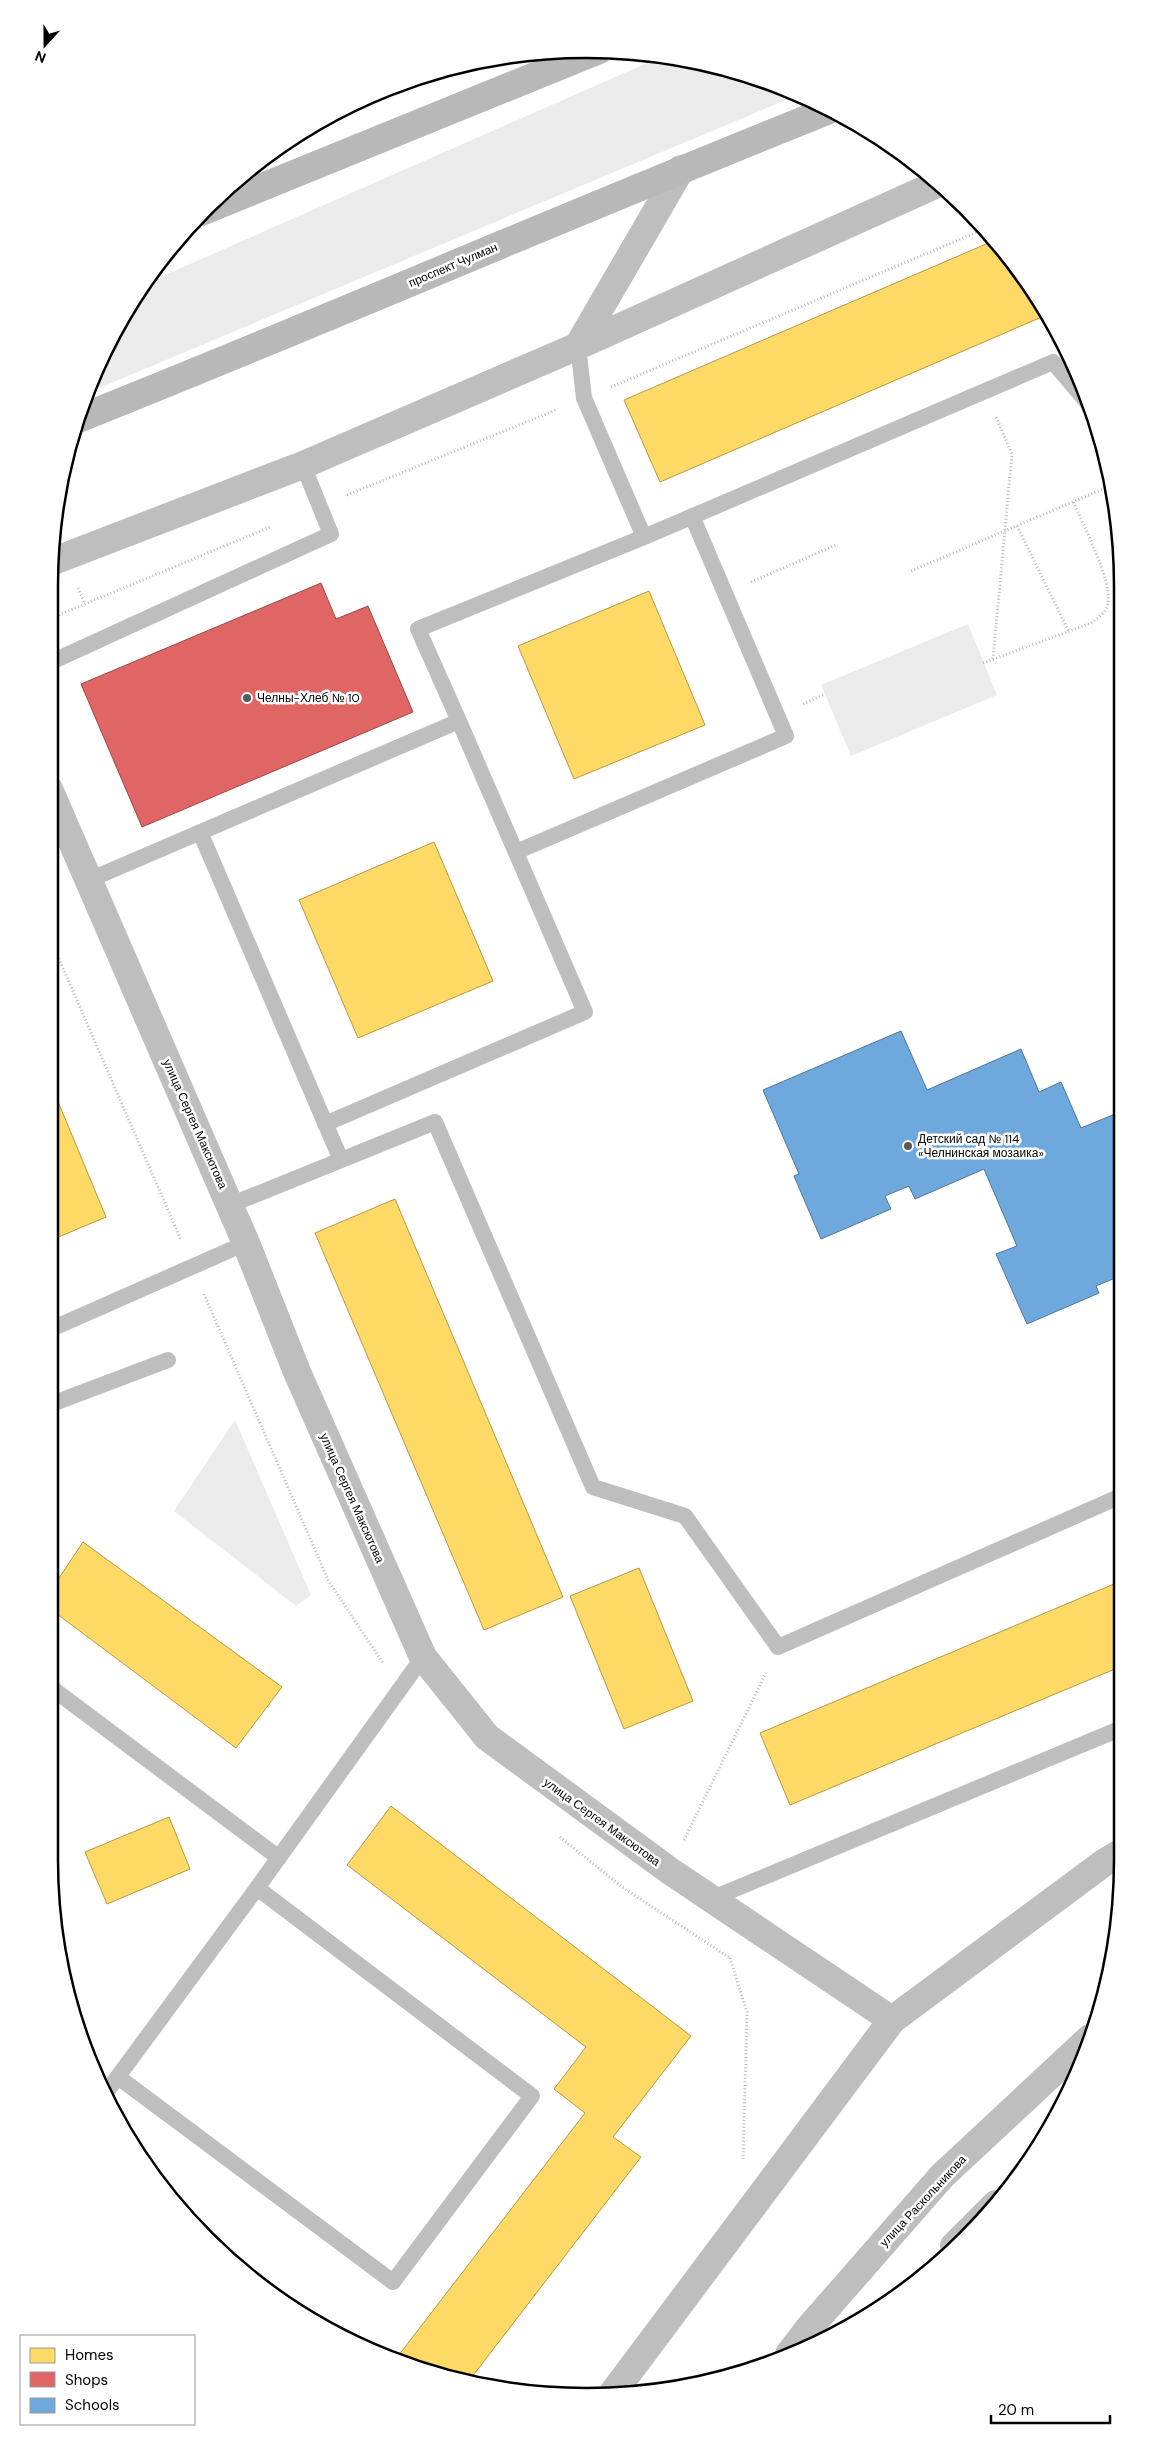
<svg xmlns="http://www.w3.org/2000/svg" width="1171" height="2445" font-family="'DM Sans',sans-serif">
<rect width="100%" height="100%" fill="#fff"/>
<!-- green -->
<path fill="#ebebeb" d="M663,56L690,59L765,82L786,100L85,394L90,380L140,286Z
M968,624L997,695L851,756L821,685Z
M235,1420L311,1595L296,1606L174,1511Z"/>
<!-- homes -->
<path fill="#ffd966" stroke="#b29847" d="M993,241L1012,259L1044,316L660,482L624,400Z
M649,591L705,725L574,779L518,646Z
M434,842L493,981L358,1038L299,900Z
M49,1080L106,1217L49,1241Z
M395,1199L563,1597L484,1630L315,1233Z
M83,1542L282,1687L236,1748L49,1608V1593Z
M639,1568L693,1701L624,1729L570,1596Z
M1121,1581L1122,1666L790,1805L760,1733Z
M391,1806L691,2036L613,2137L641,2157L468,2382L395,2360L585,2113L554,2089L586,2047L347,1865Z
M169,1817L190,1869L107,1904L85,1852Z
M214,2244L279,2294L321,2326L231,2263Z"/>
<!-- shops -->
<path fill="#e06666" stroke="#9d4747" d="M321,583L336,619L368,606L413,712L142,827L81,684Z"/>
<!-- schools -->
<path fill="#6fa8dc" stroke="#4e769a" d="M901,1031L927,1090L1021,1049L1039,1092L1061,1082L1081,1128L1120,1112V1276L1096,1286L1099,1293L1027,1324L996,1254L1017,1246L984,1169L915,1199L909,1186L885,1196L891,1209L821,1239L794,1176L799,1174L763,1090Z"/>
<g fill="none" stroke-linecap="round" stroke-linejoin="round">
<!-- path -->
<path stroke="#b9b9b9" stroke-width="3" stroke-dasharray="1 2.5" stroke-linecap="butt" d="M611,387L982,230
M347,495L556,410
M1017,526L1069,632
M911,571L1110,486
M751,582L836,545
M78,588L85,604
M49,619L270,527
M993,659L1012,454L996,417
M983,663L1091,623C1098,618 1107,612 1108,603C1112,580 1083,525 1073,501
M803,704L825,694
M49,936L181,1240
M204,1294L329,1582L383,1663
M560,1837L622,1887L730,1958
M684,1840L766,1673
M730,1958L747,2012L743,2159"/>
<!-- service -->
<path stroke="#bebebe" stroke-width="16" d="M578,346L584,398L644,537
M49,663L331,534L303,465
M200,832L341,1160
M516,852L786,736L692,516
M89,880L459,721L418,629L644,537L1053,362L1087,402
M325,1124L585,1012L459,721
M230,1205L435,1122L593,1487L685,1516L778,1647L1121,1496
M49,1330L246,1243
M49,1405L168,1360
M49,1686L279,1858
M711,1899L1122,1728
M118,2077L393,2282L532,2096L257,1888
M105,2094L257,1888L423,1657"/>
<!-- minor -->
<path stroke="#bebebe" stroke-width="28" d="M578,346L681,169
M51,562L303,465L578,346L937,184
M49,789L246,1243L297,1372L423,1657L487,1737L670,1871L892,2020
M613,2393L892,2020L1105,1862L1122,1852"/>
<!-- tertiary -->
<path stroke="#bebebe" stroke-width="28" d="M954,2246L996,2204
M789,2354L809,2328L942,2176L1090,2038"/>
<!-- secondary -->
<path stroke="#b8b8b8" stroke-width="28" d="M201,212L599,50
M78,419C329,319 576,211 827,111"/>
</g>
<!-- markers -->
<g fill="#595959" stroke="#fff" stroke-width="2">
<circle cx="247" cy="698" r="5"/>
<circle cx="908" cy="1146" r="5"/>
</g>
<g text-anchor="middle" dominant-baseline="central" stroke-width="5" stroke-linejoin="round" paint-order="stroke">
<!-- street labels -->
<g font-size="12" fill="#000" stroke="#fff">
<text transform="translate(453 265) rotate(-23)">проспект Чулман</text>
<text transform="translate(195 1124) rotate(66)">улица Сергея Максютова</text>
<text transform="translate(352 1498) rotate(66)">улица Сергея Максютова</text>
<text transform="translate(602 1822) rotate(36)">улица Сергея Максютова</text>
<text transform="translate(923 2201) rotate(-47)">улица Раскольникова</text>
</g>
<!-- poi labels -->
<g font-size="12" fill="#000" stroke="#fff" text-anchor="start">
<text x="257" y="698">Челны-Хлеб № 10</text>
<text x="918" y="1139">Детский сад № 114<tspan x="918" dy="14">«Челнинская мозаика»</tspan></text>
</g>
</g>
<!-- crop -->
<path d="M0 0H1171V2445H0ZM586 58H586A528 528 0 0 1 1114 586V1860A528 528 0 0 1 586 2388H586A528 528 0 0 1 58 1860V586A528 528 0 0 1 586 58Z" fill="#fff" fill-rule="evenodd"/>
<path fill="none" stroke="#000" stroke-width="2.5" d="M586 58H586A528 528 0 0 1 1114 586V1860A528 528 0 0 1 586 2388H586A528 528 0 0 1 58 1860V586A528 528 0 0 1 586 58Z"/>
<!-- legend -->
<rect x="20" y="2335" width="175" height="90" fill="#ffffff" stroke="#999999"/>
<rect x="30" y="2348" width="25" height="15" fill="#ffd966" stroke="#999999"/>
<text x="65" y="2360" font-size="15" fill="#000000">Homes</text>
<rect x="30" y="2372" width="25" height="15" fill="#e06666" stroke="#999999"/>
<text x="65" y="2385" font-size="15" fill="#000000">Shops</text>
<rect x="30" y="2398" width="25" height="15" fill="#6fa8dc" stroke="#999999"/>
<text x="65" y="2410" font-size="15" fill="#000000">Schools</text>
<!-- north arrow -->
<g transform="translate(45 45) rotate(201)" stroke="#ffffff" stroke-width="4" paint-order="stroke">
<path d="M0-4L9 19L0 12L-9 19Z" fill="#000000"/>
<text y="-8" font-size="14" font-weight="bold" text-anchor="middle" fill="#000000">N</text>
</g>
<!-- scale -->
<path d="M991 2415v8h119v-8" fill="none" stroke="#000000" stroke-width="2.5"/>
<text x="998" y="2415" font-size="15" fill="#000000" stroke="#ffffff" stroke-width="4" paint-order="stroke">20 m</text>
</svg>
